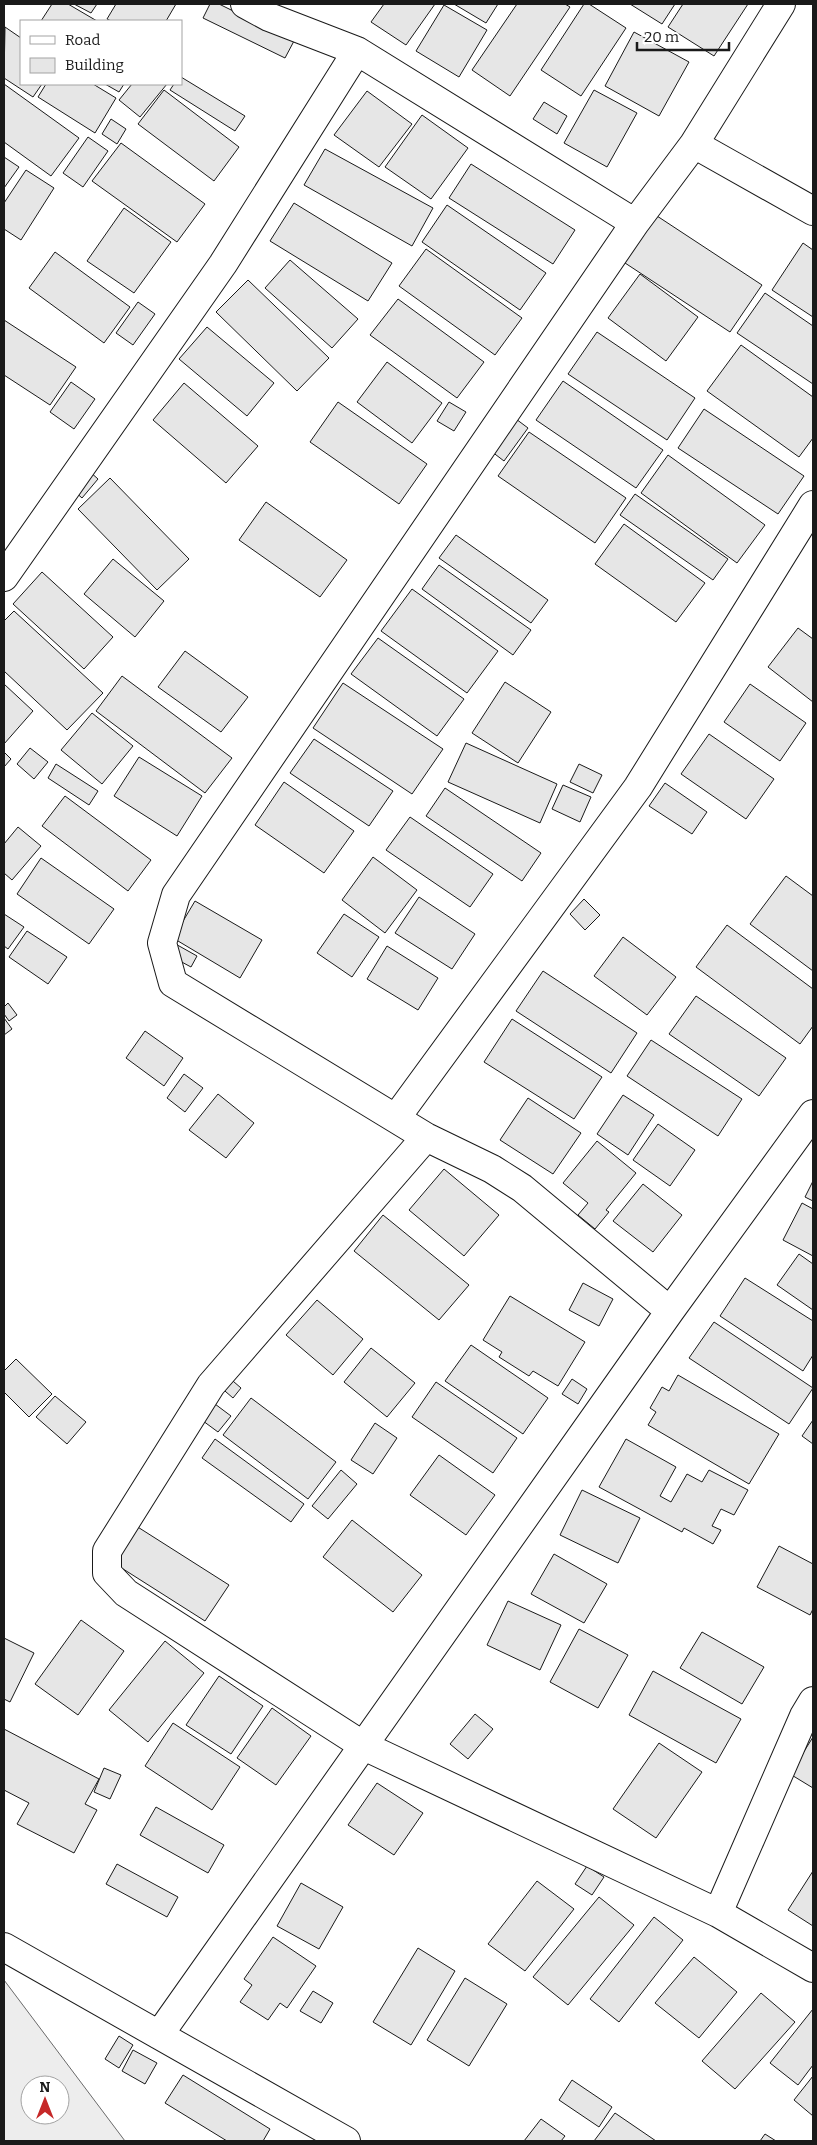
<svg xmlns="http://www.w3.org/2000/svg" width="817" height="2145" font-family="Bitter,serif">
<rect width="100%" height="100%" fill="#fff"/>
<!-- built -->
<path fill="#ededed" stroke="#6a6a6a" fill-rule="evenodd" d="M4,1979V1980L125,2141H4ZM30,2085H60V2115H30Z"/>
<!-- building -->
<path fill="#e6e6e6" stroke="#1a1a1a" d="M52,4H68L97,21H41Z
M74,4H97L91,13Z
M116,4H176L166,21H111L107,19Z
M210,4H219L294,41L285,58L203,18Z
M384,4H435L406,45L371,22Z
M454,4H498L486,23Z
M517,4H565L570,7L510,96L472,70Z
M584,4H589L626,28L581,96L541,70Z
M630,4H675L662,24Z
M683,4H748L714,56L668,27Z
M444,5L487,30L459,77L416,51Z
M5,27L21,38V84H42L33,97L4,78Z
M634,32L689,62L659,116L605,86Z
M181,77L245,116L235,131L170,90L174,84H181Z
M4,84L79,138L51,176L4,142Z
M46,84H93L116,98L95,133L38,97Z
M105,84H124L119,92Z
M132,84H167L140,117L119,100Z
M164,90L239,147L214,181L138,124Z
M594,90L637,113L607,167L564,143Z
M367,91L412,124L379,167L334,135Z
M544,102L567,116L557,134L533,119Z
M422,115L468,148L431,199L385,167Z
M111,119L126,129L117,144L102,134Z
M88,137L108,151L83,187L63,173Z
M121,143L205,204L177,242L92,181Z
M325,149L433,208L412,246L304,185Z
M4,157L19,167L4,188Z
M471,164L575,230L553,264L449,198Z
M26,170L54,188L21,240L4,229V203Z
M294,203L392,263L368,301L270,241Z
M447,205L546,273L520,310L422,242Z
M124,208L171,242L134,293L87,261Z
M654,214L762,285L730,332L622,261Z
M803,243L813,250V317L772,290Z
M426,249L522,318L495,355L399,286Z
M55,252L130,307L104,343L29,288Z
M290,260L358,319L332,348L265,288Z
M640,274L698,317L666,361L608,318Z
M248,280L329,358L297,391L216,312Z
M765,293L813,326V384L737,333Z
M398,299L484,362L457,398L370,335Z
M138,302L155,314L133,345L116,333Z
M4,320L76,367L50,405L4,375Z
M207,327L274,383L247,416L179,359Z
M597,332L695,398L667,440L568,374Z
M741,345L813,397V438L799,457L707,391Z
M387,362L442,403L412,443L357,402Z
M563,381L663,450L636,488L536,420Z
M71,382L95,399L74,429L50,412Z
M184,383L258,446L226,483L153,420Z
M338,402L427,464L399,504L310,442Z
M449,402L466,412L454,431L437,421Z
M704,409L804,476L778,514L678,448Z
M512,416L528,428L504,461L487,448Z
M529,432L626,498L595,543L498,476Z
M668,455L765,525L737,563L641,493Z
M89,471L98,479L82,498L73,490Z
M110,478L189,559L157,590L78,509Z
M635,494L728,559L713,580L620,515Z
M266,502L347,560L320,597L239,540Z
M624,524L705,583L676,622L595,564Z
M456,535L548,600L531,623L439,558Z
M113,559L164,601L135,637L84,594Z
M439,565L531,630L513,655L422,589Z
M42,572L113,637L84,669L13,604Z
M412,589L498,651L467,693L381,631Z
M14,611L103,693L67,730L4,671V621Z
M798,628L813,639V702L768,667Z
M378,638L464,699L437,736L351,674Z
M185,651L248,697L221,732L158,687Z
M122,676L232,758L205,793L96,711Z
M505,682L551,712L518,763L472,733Z
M343,683L443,749L412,794L313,728Z
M4,684L33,711L4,744Z
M750,684L806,723L780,761L724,722Z
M92,713L133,746L102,784L61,750Z
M709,734L774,779L746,819L681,774Z
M314,739L393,791L369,826L290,773Z
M466,743L557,784L540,823L448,782Z
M30,748L48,762L34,779L17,764Z
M4,752L11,759L4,767Z
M139,757L202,796L177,836L114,796Z
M56,764L98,791L89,805L48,778Z
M579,764L602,775L593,793L570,782Z
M284,782L354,831L324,873L255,825Z
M665,783L707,812L692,834L649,806Z
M563,785L591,797L580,822L552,809Z
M445,788L541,853L522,881L426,816Z
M65,796L151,860L128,891L42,826Z
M410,817L493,874L470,907L386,850Z
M18,827L41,846L12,880L4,873V844Z
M373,857L417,890L385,933L342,900Z
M41,858L114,909L89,944L17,894Z
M786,876L813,896V971L750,924Z
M419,897L475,934L452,969L395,933Z
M584,899L600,915L585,930L570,914Z
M195,901L262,940L240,978L173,938Z
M4,914L24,927L8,949L4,946Z
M344,914L379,937L352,977L317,953Z
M727,925L813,989V1026L800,1044L696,967Z
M27,931L67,957L48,984L9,957Z
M623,937L676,977L647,1015L594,976Z
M172,942L197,956L191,967L165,953Z
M387,946L438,978L418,1010L367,979Z
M543,971L637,1033L611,1073L516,1011Z
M696,996L786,1058L759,1096L669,1034Z
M8,1003L17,1015L9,1021L4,1014V1007Z
M4,1018L12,1029L4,1035Z
M512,1019L602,1077L574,1119L484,1062Z
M145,1031L183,1058L164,1086L126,1058Z
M651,1040L742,1099L718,1136L627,1076Z
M184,1074L203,1088L185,1112L167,1098Z
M218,1094L254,1123L226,1158L189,1130Z
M623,1095L654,1115L628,1155L597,1134Z
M528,1098L581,1133L553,1174L500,1140Z
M658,1124L695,1150L670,1186L633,1160Z
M597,1141L636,1173L606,1210L609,1212L595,1229L578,1215L588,1203L563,1183Z
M444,1169L499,1215L464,1256L409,1210Z
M813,1181V1201L805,1197Z
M643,1184L682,1215L653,1252L613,1221Z
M802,1203L813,1209V1256L783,1240Z
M383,1215L469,1285L439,1320L354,1251Z
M799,1254L813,1264V1310L777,1285Z
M745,1278L813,1321V1355L803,1371L720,1316Z
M583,1283L613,1299L599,1326L569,1310Z
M510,1296L585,1342L558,1386L533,1371L529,1376L499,1357L502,1352L483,1340Z
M317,1300L363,1339L333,1375L286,1335Z
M714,1322L813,1388L789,1424L689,1358Z
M471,1345L548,1398L523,1434L445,1381Z
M371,1348L415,1383L387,1417L344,1382Z
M16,1359L52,1394L29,1417L4,1392V1371Z
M226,1375L241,1388L233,1398L218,1385Z
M678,1375L779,1434L749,1484L648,1425L656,1412L650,1408L662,1387L669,1391Z
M572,1379L587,1389L578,1404L562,1394Z
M436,1382L517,1438L493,1473L412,1417Z
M55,1396L86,1422L67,1444L36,1417Z
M251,1398L336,1462L308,1499L223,1435Z
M211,1401L231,1416L218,1432L199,1418Z
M813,1420V1444L802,1436Z
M375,1423L397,1438L373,1474L351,1460Z
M215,1439L304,1504L291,1522L202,1458Z
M626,1439L676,1467L660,1496L671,1502L687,1474L702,1482L709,1470L748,1490L734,1515L721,1509L712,1526L721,1530L713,1544L684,1528L682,1532L599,1487Z
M439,1455L495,1495L466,1535L410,1495Z
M341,1470L357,1484L328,1519L312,1506Z
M582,1490L640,1518L618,1563L560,1535Z
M352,1520L422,1575L393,1612L323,1557Z
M133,1524L229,1585L205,1621L109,1560Z
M779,1546L813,1564V1609L810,1615L757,1587Z
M554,1554L607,1584L584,1623L531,1594Z
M508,1601L561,1625L540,1670L487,1645Z
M81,1620L124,1651L78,1715L35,1684Z
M579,1629L628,1655L598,1708L550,1682Z
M702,1632L764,1667L742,1704L680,1668Z
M4,1638L34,1653L10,1702L4,1699Z
M165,1641L204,1673L148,1742L109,1710Z
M653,1671L741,1719L716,1763L629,1715Z
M219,1676L263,1706L231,1754L186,1725Z
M272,1708L311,1736L276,1785L237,1758Z
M475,1714L493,1729L468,1759L450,1744Z
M173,1723L240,1767L212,1810L145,1766Z
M4,1729L99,1779L85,1804L97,1810L74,1853L17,1824L29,1803L4,1790Z
M813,1737V1788L790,1774Z
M659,1743L702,1772L656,1838L613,1809Z
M104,1768L121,1775L110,1799L94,1792Z
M377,1783L423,1813L394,1855L348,1825Z
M156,1807L224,1845L208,1873L140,1835Z
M117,1864L178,1897L167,1917L106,1884Z
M587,1866L604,1877L592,1895L575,1884Z
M813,1871V1926L788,1910Z
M537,1881L574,1909L525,1971L488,1944Z
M301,1883L343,1907L319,1949L277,1926Z
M599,1897L634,1925L568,2005L533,1977Z
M654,1917L683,1940L619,2022L590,1999Z
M273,1937L316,1966L287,2008L280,2003L268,2020L240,2002L252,1985L244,1979Z
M418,1948L455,1971L411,2045L373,2022Z
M694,1957L737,1992L699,2038L655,2003Z
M465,1978L507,2004L469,2066L427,2040Z
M313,1991L333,2003L321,2023L300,2011Z
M761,1993L795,2022L735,2089L702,2061Z
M813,2009V2065L798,2085L770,2063Z
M119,2036L133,2045L119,2068L105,2059Z
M133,2050L157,2063L145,2084L122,2071Z
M183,2075L270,2129L263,2141H227L165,2103Z
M813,2076V2116L794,2100Z
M572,2080L612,2107L599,2127L559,2100Z
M615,2113L656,2141H594Z
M541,2119L565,2136L561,2141H524Z
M765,2134L776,2141H760Z"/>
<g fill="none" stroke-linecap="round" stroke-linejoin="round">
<!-- minor casing -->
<g stroke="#1a1a1a" stroke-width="30">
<path id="minor" d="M245,4L269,17L357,51L635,223
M694,144L813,211
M4,577L223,264L357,51
M396,1118L638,787L813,505
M426,1137L211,1385L107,1551V1573L126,1593L364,1746L718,1913L813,1968
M670,1311L522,1188L492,1169L426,1137L173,983L162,943L176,895L635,223L694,144L781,4
M718,1913L804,1716L813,1701
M4,1947L346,2141
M159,2035L670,1311L813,1114"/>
</g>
<!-- minor -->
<use href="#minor" stroke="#fff" stroke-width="28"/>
</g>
<!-- border -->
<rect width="817" height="2145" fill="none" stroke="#1a1a1a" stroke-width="10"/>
<!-- legend -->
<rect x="20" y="20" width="162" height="65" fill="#ffffff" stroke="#a3a3a3"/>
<rect x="30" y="36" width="25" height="8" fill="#ffffff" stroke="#a3a3a3"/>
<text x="65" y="45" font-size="15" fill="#1a1a1a">Road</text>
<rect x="30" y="58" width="25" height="15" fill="#e6e6e6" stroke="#a3a3a3"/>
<text x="65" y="70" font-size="15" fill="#1a1a1a">Building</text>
<!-- north arrow -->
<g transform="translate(45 2100)"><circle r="24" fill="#ffffff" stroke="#a3a3a3"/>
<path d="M0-4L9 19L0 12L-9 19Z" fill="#c62828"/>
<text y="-8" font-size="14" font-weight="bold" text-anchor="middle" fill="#1a1a1a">N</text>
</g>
<!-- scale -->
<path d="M637 42v8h92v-8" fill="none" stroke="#1a1a1a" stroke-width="2.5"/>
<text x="644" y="42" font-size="15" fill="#1a1a1a" stroke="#ffffff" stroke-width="4" paint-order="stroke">20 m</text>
</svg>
